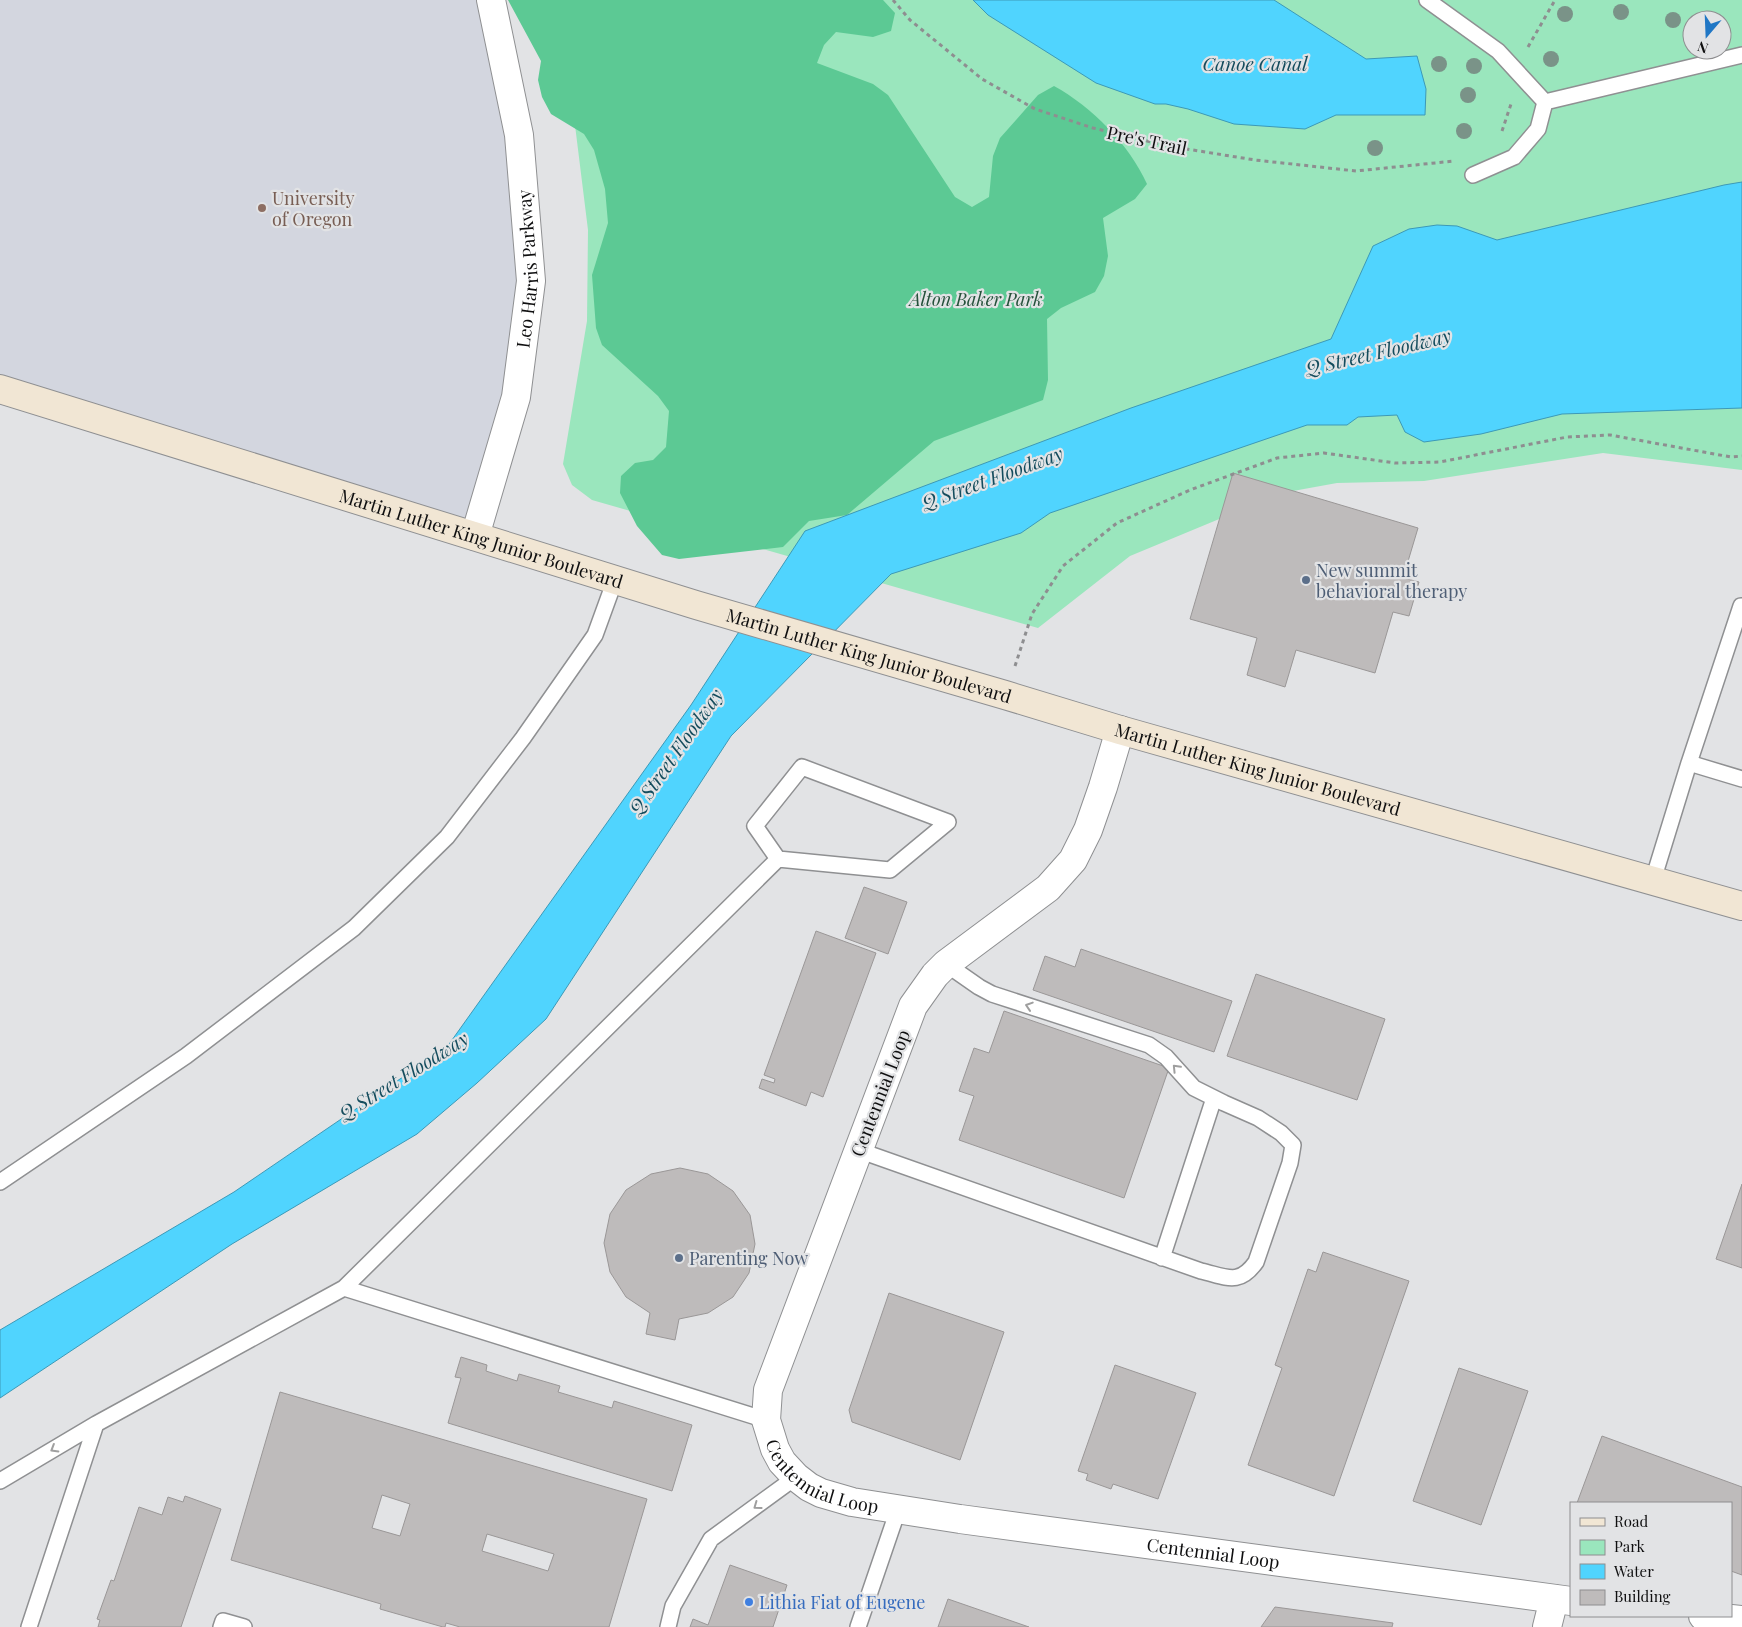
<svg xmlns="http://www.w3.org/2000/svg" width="1742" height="1627" font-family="'Playfair Display',serif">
<rect width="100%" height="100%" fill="#e2e3e5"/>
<!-- built -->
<path fill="#d3d6df" d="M0,0H491L531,281L475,536L0,389Z"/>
<!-- green -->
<path fill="#9ae6bd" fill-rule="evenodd" d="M532,0H1742V470L1603,453L1424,481L1337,483L1282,493L1130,556L1038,628L592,500L572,485L563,464L587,321L588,230L572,101ZM1692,20H1722V50H1692Z"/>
<!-- forest -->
<path fill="#5cc994" d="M508,0H883L895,13L891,31L873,37L836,32L824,45L817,63L873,84L888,95L955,197L972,207L989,197L993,156L1000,138L1038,95L1054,86C1092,107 1129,144 1147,184L1135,199L1103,218L1108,256L1104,276L1095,292L1061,308L1047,319L1048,380L1043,400L934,441L847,515L809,521L783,547L679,559L662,555L637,526L620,493L621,476L635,463L653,460L666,447L669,411L658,396L602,345L596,328L592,275L608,223L605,189L594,150L584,134L551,114L542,97L538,80L541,61Z"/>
<!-- water -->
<path fill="#50d4fe" stroke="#3c99b7" d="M973,0H1274L1366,59L1417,56L1426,89L1425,115H1336L1305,129L1234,124L1188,109L1166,104H1155L1096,83L988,15Z
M1742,182V408L1562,414L1481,434L1424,442L1405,432L1397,415L1358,417L1347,425H1307L1050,513L1021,533L891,574L731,736L546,1019L477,1083L417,1134L232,1244L0,1398V1330L234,1192L447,1047L691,705L805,531L1131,408L1331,339L1373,246L1409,229L1437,225L1457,226L1497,240L1724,185Z"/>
<!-- building -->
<path fill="#bebbbb" stroke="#9a9797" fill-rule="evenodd" d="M1233,473L1418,528L1403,578L1419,582L1409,616L1393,612L1375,673L1296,650L1285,687L1247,675L1257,638L1190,619Z
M864,887L907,902L888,954L845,938Z
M816,931L876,953L823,1097L811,1092L806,1106L759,1088L762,1079L774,1083L775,1079L764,1075Z
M1081,949L1232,1001L1214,1052L1033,990L1045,956L1075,967Z
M1256,974L1385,1019L1357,1100L1227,1056Z
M1004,1011L1169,1068L1124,1198L959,1140L974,1096L959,1091L974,1048L989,1053Z
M680,1168L708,1174L733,1191L750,1215L755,1244L749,1273L733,1297L708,1313L679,1319L675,1340L646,1334L650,1313L626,1297L610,1272L604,1243L610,1214L626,1190L651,1174Z
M1742,1184V1268L1716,1259Z
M1323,1252L1409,1281L1334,1496L1248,1465L1282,1368L1275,1365L1308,1269L1316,1272Z
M889,1293L1004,1332L960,1460L852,1422L849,1410Z
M461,1357L487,1365L486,1371L517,1381L519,1374L560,1386L558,1392L612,1408L614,1401L692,1425L672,1491L448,1423L461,1378L455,1377Z
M1115,1365L1196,1393L1158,1499L1113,1484L1111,1489L1086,1480L1088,1474L1078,1471Z
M1459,1368L1528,1391L1481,1525L1413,1501Z
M280,1392L647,1499L609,1627H460L446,1623L445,1627H443L380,1609L381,1604L231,1560ZM382,1495L410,1504L400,1536L372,1528ZM487,1534L554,1554L548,1571L482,1551Z
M1602,1436L1742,1487V1575L1731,1571V1503H1577Z
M185,1496L221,1509L181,1627H98L100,1620L97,1619L111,1580L114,1581L139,1507L162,1515L168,1497L183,1502Z
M730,1565L787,1585L773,1627H690L693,1619L708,1625Z
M948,1599L1029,1627H938Z
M1275,1607L1393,1623L1392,1627H1261Z"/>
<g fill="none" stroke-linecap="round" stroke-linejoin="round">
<!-- service casing -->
<g stroke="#8f9092" stroke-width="18">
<path id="service" d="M1427,0L1498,51L1545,102
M1545,102L1742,55
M1473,175L1514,157L1538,129L1545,102
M1689,763L1741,606H1742
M1653,880L1689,763L1742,779
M858,1150L1201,1271C1227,1277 1239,1286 1256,1262L1290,1163L1293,1145L1281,1133L1258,1118L1224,1103L1194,1088L1166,1057L1149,1045L992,994L979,987L946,964
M0,1182L186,1056L354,928L447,837L523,738L595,635L615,580
M1162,1258L1214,1098
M344,1288L778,859L890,870L948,822L802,767L755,826L778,859
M0,1481L96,1424L344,1288L766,1420
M29,1627L96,1424
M221,1627L223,1621L244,1627
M668,1627L673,1606L711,1539L796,1477
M858,1627L898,1510"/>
</g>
<!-- minor casing -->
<g stroke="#8f9092" stroke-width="30">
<path id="minor" d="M1547,1627L1554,1599"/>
</g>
<!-- tertiary casing -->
<g stroke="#8f9092" stroke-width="30">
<g id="tertiary">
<path id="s1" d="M475,536L516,397L531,281L519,135L491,0"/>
<path id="s2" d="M1120,730L1103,787L1088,830L1073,860L1048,888L946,964L935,975L913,1006L768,1390L766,1420L775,1449L782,1462L796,1477L809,1487L821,1493L852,1502L960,1519L1571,1601"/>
<path d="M1703,1616L1742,1620"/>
</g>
</g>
<!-- secondary casing -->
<g stroke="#8f9092" stroke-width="30">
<g id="secondary">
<path id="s3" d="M0,389L696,605L1005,695L1120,730L1742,906"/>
</g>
</g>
<!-- path -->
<path stroke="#8e8e90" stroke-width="3" stroke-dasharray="4 4" stroke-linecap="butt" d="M893,0L910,20L982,79L1035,109L1093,128L1168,146L1255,160L1356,171L1454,161
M1528,47L1555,0
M1502,131L1512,101
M1015,666L1032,614L1063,566L1117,523L1190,490L1277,458L1324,453L1395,463L1440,462L1567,437L1610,435L1731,457L1742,456"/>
<!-- service -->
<use href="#service" stroke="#fff" stroke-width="15"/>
<!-- minor -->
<use href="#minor" stroke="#fff" stroke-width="28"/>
<!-- tertiary -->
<use href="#tertiary" stroke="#fff" stroke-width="28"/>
<!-- secondary -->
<use href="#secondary" stroke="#f1e6d4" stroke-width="28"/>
</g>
<!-- trees -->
<g fill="#7a9388">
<circle cx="1621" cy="12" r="8"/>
<circle cx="1565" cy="14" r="8"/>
<circle cx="1673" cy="20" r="8"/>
<circle cx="1551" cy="59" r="8"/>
<circle cx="1439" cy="64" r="8"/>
<circle cx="1474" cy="66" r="8"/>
<circle cx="1468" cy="95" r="8"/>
<circle cx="1464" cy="131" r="8"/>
<circle cx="1375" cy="148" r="8"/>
</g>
<!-- one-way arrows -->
<defs><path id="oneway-chevron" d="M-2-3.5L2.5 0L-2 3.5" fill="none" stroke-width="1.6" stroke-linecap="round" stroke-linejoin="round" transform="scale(1.25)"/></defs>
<g stroke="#9f9f9f">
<use href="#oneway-chevron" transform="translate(1029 1006) rotate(-162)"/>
<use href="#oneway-chevron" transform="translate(1176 1068) rotate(-134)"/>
<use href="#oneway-chevron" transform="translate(54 1449) rotate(149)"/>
<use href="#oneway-chevron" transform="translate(757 1506) rotate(144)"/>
</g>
<!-- markers -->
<circle fill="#8d6e63" stroke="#e2e3e5" stroke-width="2" cx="262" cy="208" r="5"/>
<g fill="#5c6f8a" stroke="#e2e3e5" stroke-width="2">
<circle cx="1306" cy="580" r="5"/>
<circle cx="679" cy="1258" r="5"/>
</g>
<circle fill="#3f7fe0" stroke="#e2e3e5" stroke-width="2" cx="749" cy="1602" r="5"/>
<g text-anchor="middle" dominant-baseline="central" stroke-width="4.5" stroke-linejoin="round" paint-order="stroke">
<!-- street labels -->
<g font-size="18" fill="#0f0f10" stroke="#e2e3e5">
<text transform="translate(1147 140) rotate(12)">Pre's Trail</text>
<text stroke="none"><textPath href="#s1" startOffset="274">Leo Harris Parkway</textPath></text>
<text stroke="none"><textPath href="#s3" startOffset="504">Martin Luther King Junior Boulevard</textPath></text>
<text stroke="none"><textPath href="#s3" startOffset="909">Martin Luther King Junior Boulevard</textPath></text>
<text stroke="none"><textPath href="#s3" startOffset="1314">Martin Luther King Junior Boulevard</textPath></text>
<text transform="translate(880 1093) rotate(-69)">Centennial Loop</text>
<text stroke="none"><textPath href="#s2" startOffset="885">Centennial Loop</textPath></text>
<text stroke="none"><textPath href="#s2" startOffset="1290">Centennial Loop</textPath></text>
</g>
<!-- education labels -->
<g font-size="18" fill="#785e54" stroke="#e2e3e5" text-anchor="start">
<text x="272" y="198">University<tspan x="272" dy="21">of Oregon</tspan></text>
</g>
<!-- park labels -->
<g font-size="18" font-style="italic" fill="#25513b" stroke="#e2e3e5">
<text x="976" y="299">Alton Baker Park</text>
</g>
<!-- service labels -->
<g font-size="18" fill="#4e5e75" stroke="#e2e3e5" text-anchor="start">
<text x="1316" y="570">New summit<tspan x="1316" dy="21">behavioral therapy</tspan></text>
<text x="689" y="1258">Parenting Now</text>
</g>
<!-- shop labels -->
<g font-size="18" fill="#366cbe" stroke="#e2e3e5" text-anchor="start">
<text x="759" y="1602">Lithia Fiat of Eugene</text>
</g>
<!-- water labels -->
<g font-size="19" font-style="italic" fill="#144c5d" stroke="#e2e3e5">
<text x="1255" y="63">Canoe Canal</text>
<text transform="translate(1378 351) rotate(-13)">Q Street Floodway</text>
<text transform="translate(992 477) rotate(-20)">Q Street Floodway</text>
<text transform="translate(675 751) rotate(-55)">Q Street Floodway</text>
<text transform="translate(403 1075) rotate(-32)">Q Street Floodway</text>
</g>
</g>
<!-- legend -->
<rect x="1570" y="1502" width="162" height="115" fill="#e2e3e5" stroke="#8e8e90"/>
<rect x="1580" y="1518" width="25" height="8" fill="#f1e6d4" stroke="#8e8e90"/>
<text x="1614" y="1527" font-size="15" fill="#0f0f10">Road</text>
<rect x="1580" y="1540" width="25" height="15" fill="#9ae6bd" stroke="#8e8e90"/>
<text x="1614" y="1552" font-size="15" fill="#0f0f10">Park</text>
<rect x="1580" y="1564" width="25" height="15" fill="#50d4fe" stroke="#8e8e90"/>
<text x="1614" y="1577" font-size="15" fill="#0f0f10">Water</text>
<rect x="1580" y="1590" width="25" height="15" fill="#bebbbb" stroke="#8e8e90"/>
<text x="1614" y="1602" font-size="15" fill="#0f0f10">Building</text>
<!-- north arrow -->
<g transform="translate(1707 35) rotate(199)"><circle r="24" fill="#e2e3e5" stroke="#8e8e90"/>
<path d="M0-4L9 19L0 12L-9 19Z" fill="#2077c5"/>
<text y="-8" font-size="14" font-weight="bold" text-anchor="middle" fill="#0f0f10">N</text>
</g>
</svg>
